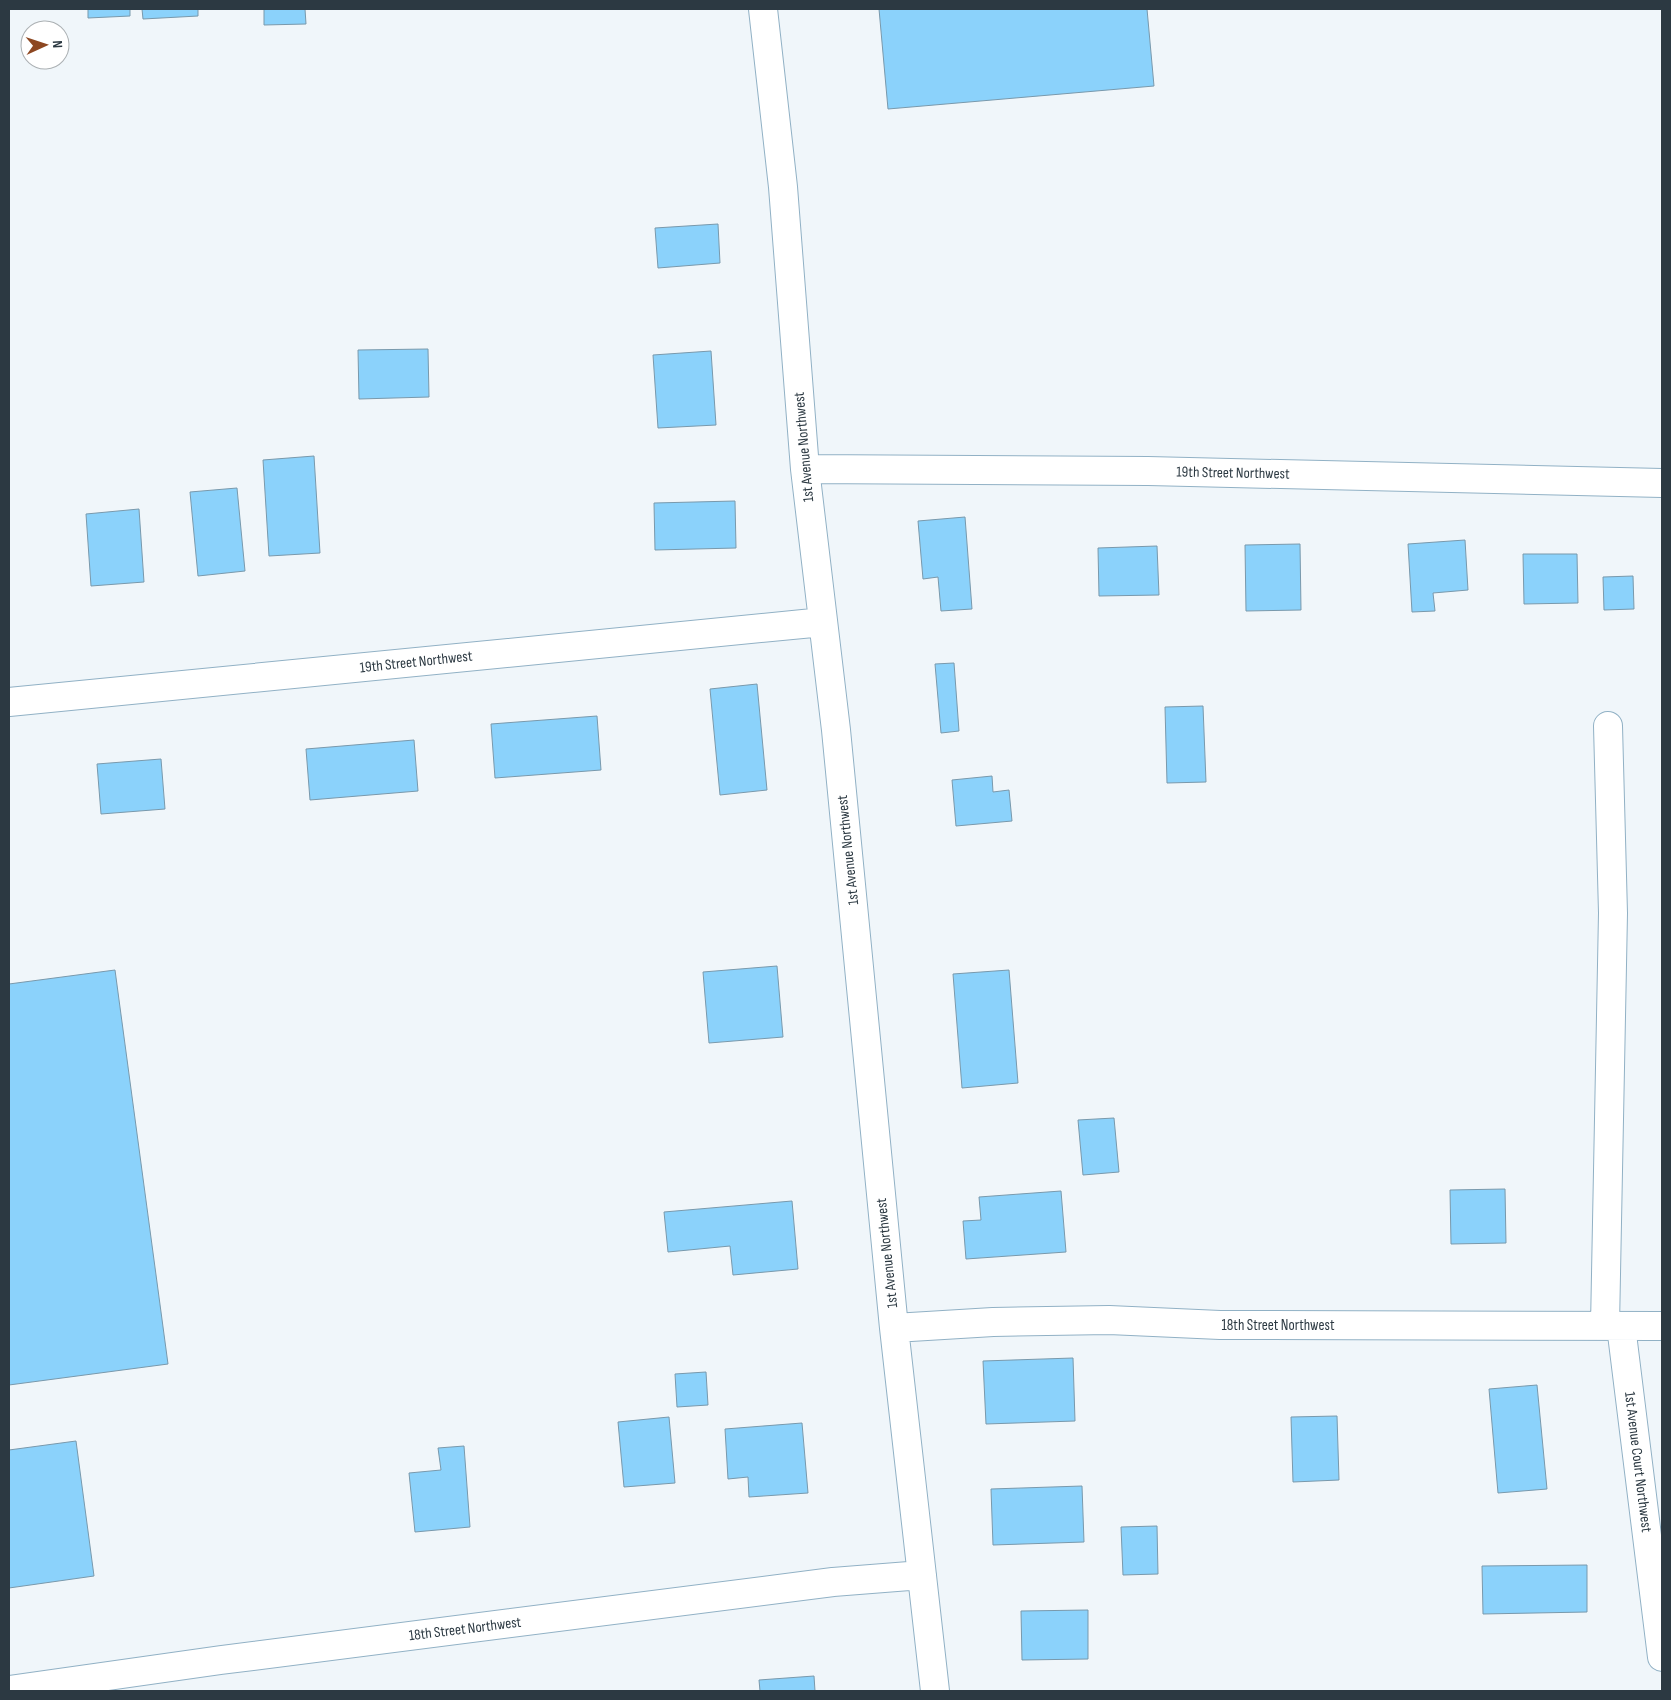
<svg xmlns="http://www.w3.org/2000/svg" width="1671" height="1700" font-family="'Sofia Sans Condensed',sans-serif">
<rect width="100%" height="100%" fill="#f0f6fa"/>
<!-- building -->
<path fill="#8bd2fb" stroke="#7999ac" d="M88,9H130V16L88,18Z
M142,9H198V16L143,19Z
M264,9H305L306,24L264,25Z
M879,9H1147L1154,86L888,109Z
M718,224L720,263L658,268L655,228Z
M428,349L429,397L359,399L358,350Z
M711,351L716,425L658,428L653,355Z
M314,456L320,553L269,556L263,460Z
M237,488L245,571L198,576L190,492Z
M735,501L736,548L655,550L654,503Z
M139,509L144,582L91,586L86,514Z
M965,517L972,609L941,611L938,577L923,579L918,521Z
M1465,540L1468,590L1433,593L1435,611L1412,612L1408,544Z
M1300,544L1301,610L1246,611L1245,545Z
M1157,546L1159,595L1099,596L1098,548Z
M1523,554H1577L1578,603L1524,604Z
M1633,576L1634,609L1604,610L1603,577Z
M954,663L959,731L941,733L935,664Z
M757,684L767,790L720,795L710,689Z
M1203,706L1206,782L1167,783L1165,707Z
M597,716L601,770L495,778L491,724Z
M414,740L418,791L310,800L306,749Z
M161,759L165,809L101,814L97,764Z
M992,776L993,792L1009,790L1012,821L956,826L952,780Z
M777,966L783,1037L709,1043L703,972Z
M115,970L168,1364L9,1385V984Z
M1009,970L1018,1083L962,1088L953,974Z
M1114,1118L1119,1172L1083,1175L1078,1120Z
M1505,1189L1506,1243L1451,1244L1450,1190Z
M1061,1191L1066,1252L966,1259L963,1221L981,1220L979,1197Z
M792,1201L798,1269L733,1275L730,1246L668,1252L664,1212Z
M1073,1358L1075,1421L986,1424L983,1361Z
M706,1372L708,1405L677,1407L675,1374Z
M1537,1385L1547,1489L1498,1493L1489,1389Z
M1337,1416L1339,1480L1293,1482L1291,1417Z
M669,1417L675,1483L624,1487L618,1422Z
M802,1423L808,1493L749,1497L748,1477L728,1479L725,1429Z
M76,1441L94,1576L9,1588V1450Z
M464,1446L470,1527L415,1532L409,1473L441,1470L438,1448Z
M1082,1486L1084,1542L993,1545L991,1489Z
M1157,1526L1158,1574L1123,1575L1121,1527Z
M1587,1565V1612L1483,1614L1482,1566Z
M1088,1610V1659L1022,1660L1021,1611Z
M814,1676L815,1691H760L759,1680Z"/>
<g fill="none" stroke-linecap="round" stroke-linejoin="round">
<!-- minor casing -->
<g stroke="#91b1c5" stroke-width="30">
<path id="minor" d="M763,9L783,187L805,469L836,730L894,1328L935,1691
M805,469L1148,471L1662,483
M9,702L823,622
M1605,1326L1613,913L1608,726
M1621,1326L1662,1657
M894,1328L993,1322L1109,1320L1220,1325L1662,1326
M9,1690L221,1660L833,1582L922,1575"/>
</g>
<!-- minor -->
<use href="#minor" stroke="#fff" stroke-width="28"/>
</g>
<g text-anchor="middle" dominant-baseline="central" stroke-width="5" stroke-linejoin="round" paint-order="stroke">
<!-- street labels -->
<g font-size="15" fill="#2c3942" stroke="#fff">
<text transform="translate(804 447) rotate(-95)">1st Avenue Northwest</text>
<text transform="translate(1233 473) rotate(1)">19th Street Northwest</text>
<text transform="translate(416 662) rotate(-6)">19th Street Northwest</text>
<text transform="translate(848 850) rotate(-96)">1st Avenue Northwest</text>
<text transform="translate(887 1253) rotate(-96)">1st Avenue Northwest</text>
<text x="1278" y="1325">18th Street Northwest</text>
<text transform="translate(1638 1462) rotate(83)">1st Avenue Court Northwest</text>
<text transform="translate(465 1629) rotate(-7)">18th Street Northwest</text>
</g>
</g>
<!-- border -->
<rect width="1671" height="1700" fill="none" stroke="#2c3942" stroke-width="20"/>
<!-- north arrow -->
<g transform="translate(45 45) rotate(87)"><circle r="24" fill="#ffffff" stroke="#abb0b3"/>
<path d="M0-4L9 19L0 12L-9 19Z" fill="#8d4721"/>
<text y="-8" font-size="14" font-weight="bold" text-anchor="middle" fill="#2c3942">N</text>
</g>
</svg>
